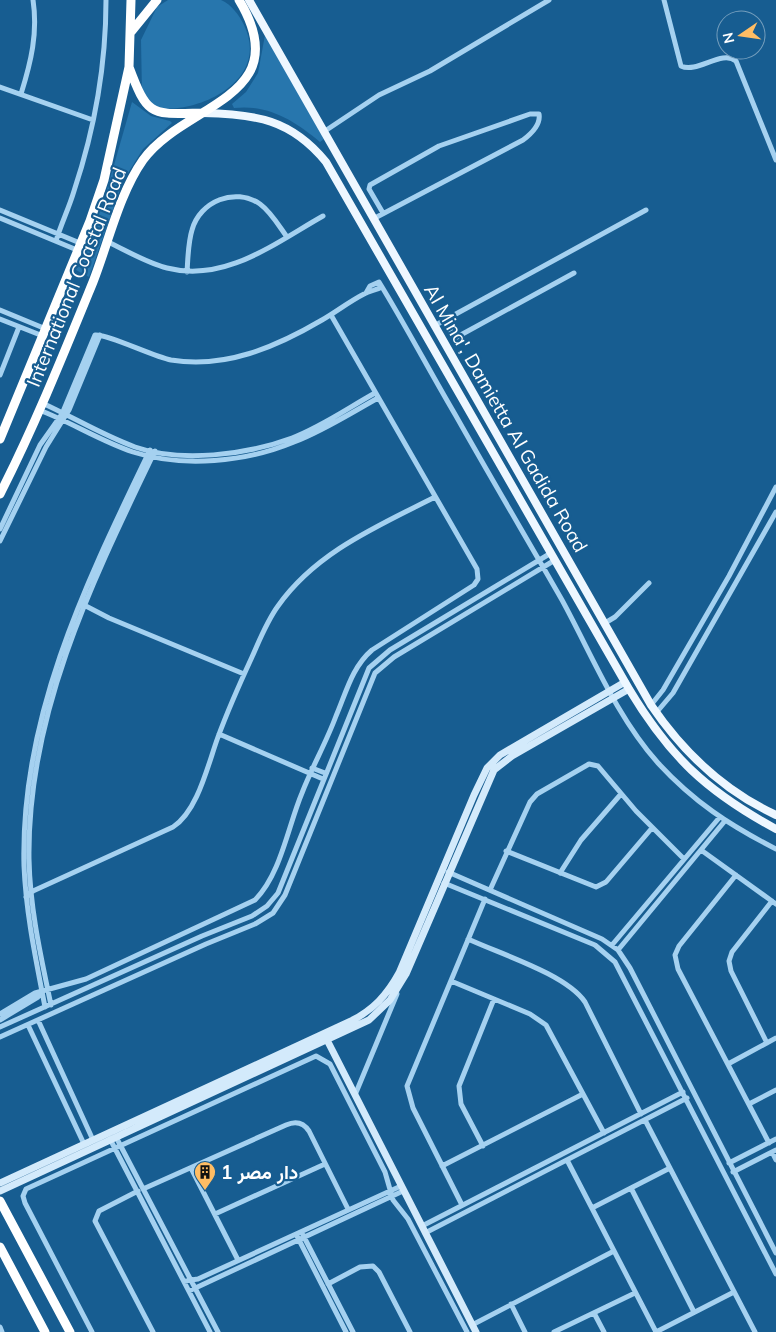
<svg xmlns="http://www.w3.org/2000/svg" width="776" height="1332" font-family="Mulish,Vazirmatn,sans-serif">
<rect width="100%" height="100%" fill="#175d91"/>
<!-- green -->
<path fill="#2776ad" d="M168,0H221C232,5 239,15 244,25C271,81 198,115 153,108L142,94L141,40L157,7Z
M265,35L324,139L320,142C295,121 268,104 234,108L232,104L246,92L258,73Z
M132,102L151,116L170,121L172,123L143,149L123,181L89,277L76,270L102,207Z"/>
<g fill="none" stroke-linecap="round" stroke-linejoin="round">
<!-- street -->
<path stroke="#a5d1f0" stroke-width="5" d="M664,0L681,66C697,74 722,49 736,61L776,160
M0,87L93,120
M21,94C31,62 38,33 33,0
M325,131L379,95L430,71L549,0
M0,210L80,243
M0,218L77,250
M373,219L523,140C531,134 541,125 539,114H530L439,146L370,185L369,189L383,213
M56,241C61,224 69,208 74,191C94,131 106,64 106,0
M108,242C127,251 147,263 167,268C225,283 275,243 323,216
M187,272C188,258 188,243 192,230C200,201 235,187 260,204C271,212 279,226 287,237
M366,293L370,286L379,282C406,326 430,372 456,416C491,478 527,539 562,600C592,655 616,716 658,763C694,802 729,825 776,849
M0,310L46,329
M0,319L43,336
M445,320L453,335L457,337L574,273
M434,326L646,210
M0,375L19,327
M42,403C73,417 102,435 135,447C181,463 246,455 292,438C321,427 348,408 375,393
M39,410C71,422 100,441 133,452C183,468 246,462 294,442C323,431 351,413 378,398
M0,529L40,445L62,414L95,335C108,334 152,356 171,360C225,369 276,347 322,320C336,312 350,301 364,294C370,291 376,290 382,287
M0,541L46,447L69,410L100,335
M82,604L109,618L244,674
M605,623L615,617L649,583
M651,705L663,690L729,576L776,487
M656,713L673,693L776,512
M219,734L323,779
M312,768L325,773
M701,850L776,904
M506,851L596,887L606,882L652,828
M448,872L602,939L618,950L630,968L776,1253
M560,873L581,840L621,794
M736,875L679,946L675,955L678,969L769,1143
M444,883L595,945L615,962L776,1274
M490,890L530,802L537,794L589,764L598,766L636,811L684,859
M26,897L33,891L173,827C198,811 208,764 218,737C228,710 240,683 252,657C260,639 267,621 278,606C316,552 378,526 435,497
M468,939C500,954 566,974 585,1002L641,1114
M612,945L719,818
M618,950L724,822
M451,981L530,1014L546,1025L604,1133
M51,1005C41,957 30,909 29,859C27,713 93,580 155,451
M45,1007C36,960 26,914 24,866C20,716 87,581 150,450
M0,1014L35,993L86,979L255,900C281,874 288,826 302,793C312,767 326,743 336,716C346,693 352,667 372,650L474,585L478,579L477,569L331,315
M0,1020L38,997L42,992
M38,1020L93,1140
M28,1025L84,1144
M0,1027L202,936L252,916L267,906L278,893L369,668L390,650L551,553
M0,1037L206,944L255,924L273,913L285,895L375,673L394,657L555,560
M767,1043L731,971L729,961L732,952L772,901
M728,1064L776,1038
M355,1095L397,994
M749,1104L776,1090
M645,1120L755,1332
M116,1137L218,1332
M110,1139L210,1332
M483,1146L461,1104L459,1086L494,999
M772,1152L776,1160
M567,1160L656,1332
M729,1163L776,1139
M442,1166L583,1094
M191,1168L238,1260
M733,1172L776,1150
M631,1188L694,1312
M143,1189L286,1125C295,1121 303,1122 309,1131L348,1209
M138,1191L99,1211L95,1221L153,1332
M462,1205L413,1108L407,1086L485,899
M592,1208L670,1168
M215,1214L325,1164
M422,1226L683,1092
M425,1233L687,1098
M303,1235L353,1332
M297,1236L346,1332
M184,1281L198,1279L401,1186
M328,1284L360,1267L373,1266L379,1272L410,1332
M189,1291L403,1191
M511,1304L525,1332
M594,1313L604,1332
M472,1325L614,1251
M0,1327L2,1332
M92,1332L25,1203L23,1196L26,1189L316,1056L330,1064L385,1172L393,1200L408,1219L467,1332
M554,1332L635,1293
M656,1332L734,1292"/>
<!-- secondary -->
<path stroke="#d3eafb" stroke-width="7" d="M325,1036L476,1332
M0,1183L351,1021C373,1010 387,995 399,973L474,795L487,768L500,755L625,682
M0,1191L369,1020L390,1000L406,974L494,770L512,756L629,689"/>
<!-- primary -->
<path stroke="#eef7ff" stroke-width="8" d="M249,0L651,705C683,752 724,791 776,815
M203,113C255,114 291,119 326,162L629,689C670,757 706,791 776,829"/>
<!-- highway -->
<path stroke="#fff" stroke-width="9" d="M131,32L157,0
M129,67C148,118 151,114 203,113
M0,439L90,221L104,180L129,67L131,0
M0,494C35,425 64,353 93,282C108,244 119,194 143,160C184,103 298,98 239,0
M0,1201L70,1332
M0,1247L45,1332"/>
</g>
<!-- icons -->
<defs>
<g id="building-pin" transform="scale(1.125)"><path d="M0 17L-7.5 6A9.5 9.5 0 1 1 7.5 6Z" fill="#ffbd64" stroke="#175d91"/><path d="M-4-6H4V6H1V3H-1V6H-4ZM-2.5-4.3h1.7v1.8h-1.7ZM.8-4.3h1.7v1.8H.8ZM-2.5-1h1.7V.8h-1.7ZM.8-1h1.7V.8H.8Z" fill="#111"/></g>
</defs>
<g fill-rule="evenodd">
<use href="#building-pin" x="205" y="1172"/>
</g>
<g text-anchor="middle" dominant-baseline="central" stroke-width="4.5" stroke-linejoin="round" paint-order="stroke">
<!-- street labels -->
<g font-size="19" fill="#fff" stroke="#175d91">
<text transform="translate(76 277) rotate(-68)">International Coastal Road</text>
<text transform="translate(506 418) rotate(60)">Al Mina', Damietta Al Gadida Road</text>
</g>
<!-- poi labels -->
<g font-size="19" font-weight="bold" fill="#fff" stroke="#175d91" text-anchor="start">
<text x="221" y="1172">دار مصر 1</text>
</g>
</g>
<!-- north arrow -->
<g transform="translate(741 35) rotate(257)"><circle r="24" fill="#175d91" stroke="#749ebd"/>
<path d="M0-4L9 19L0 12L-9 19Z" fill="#ffbd64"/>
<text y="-8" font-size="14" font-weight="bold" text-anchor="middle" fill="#ffffff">N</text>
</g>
</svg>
